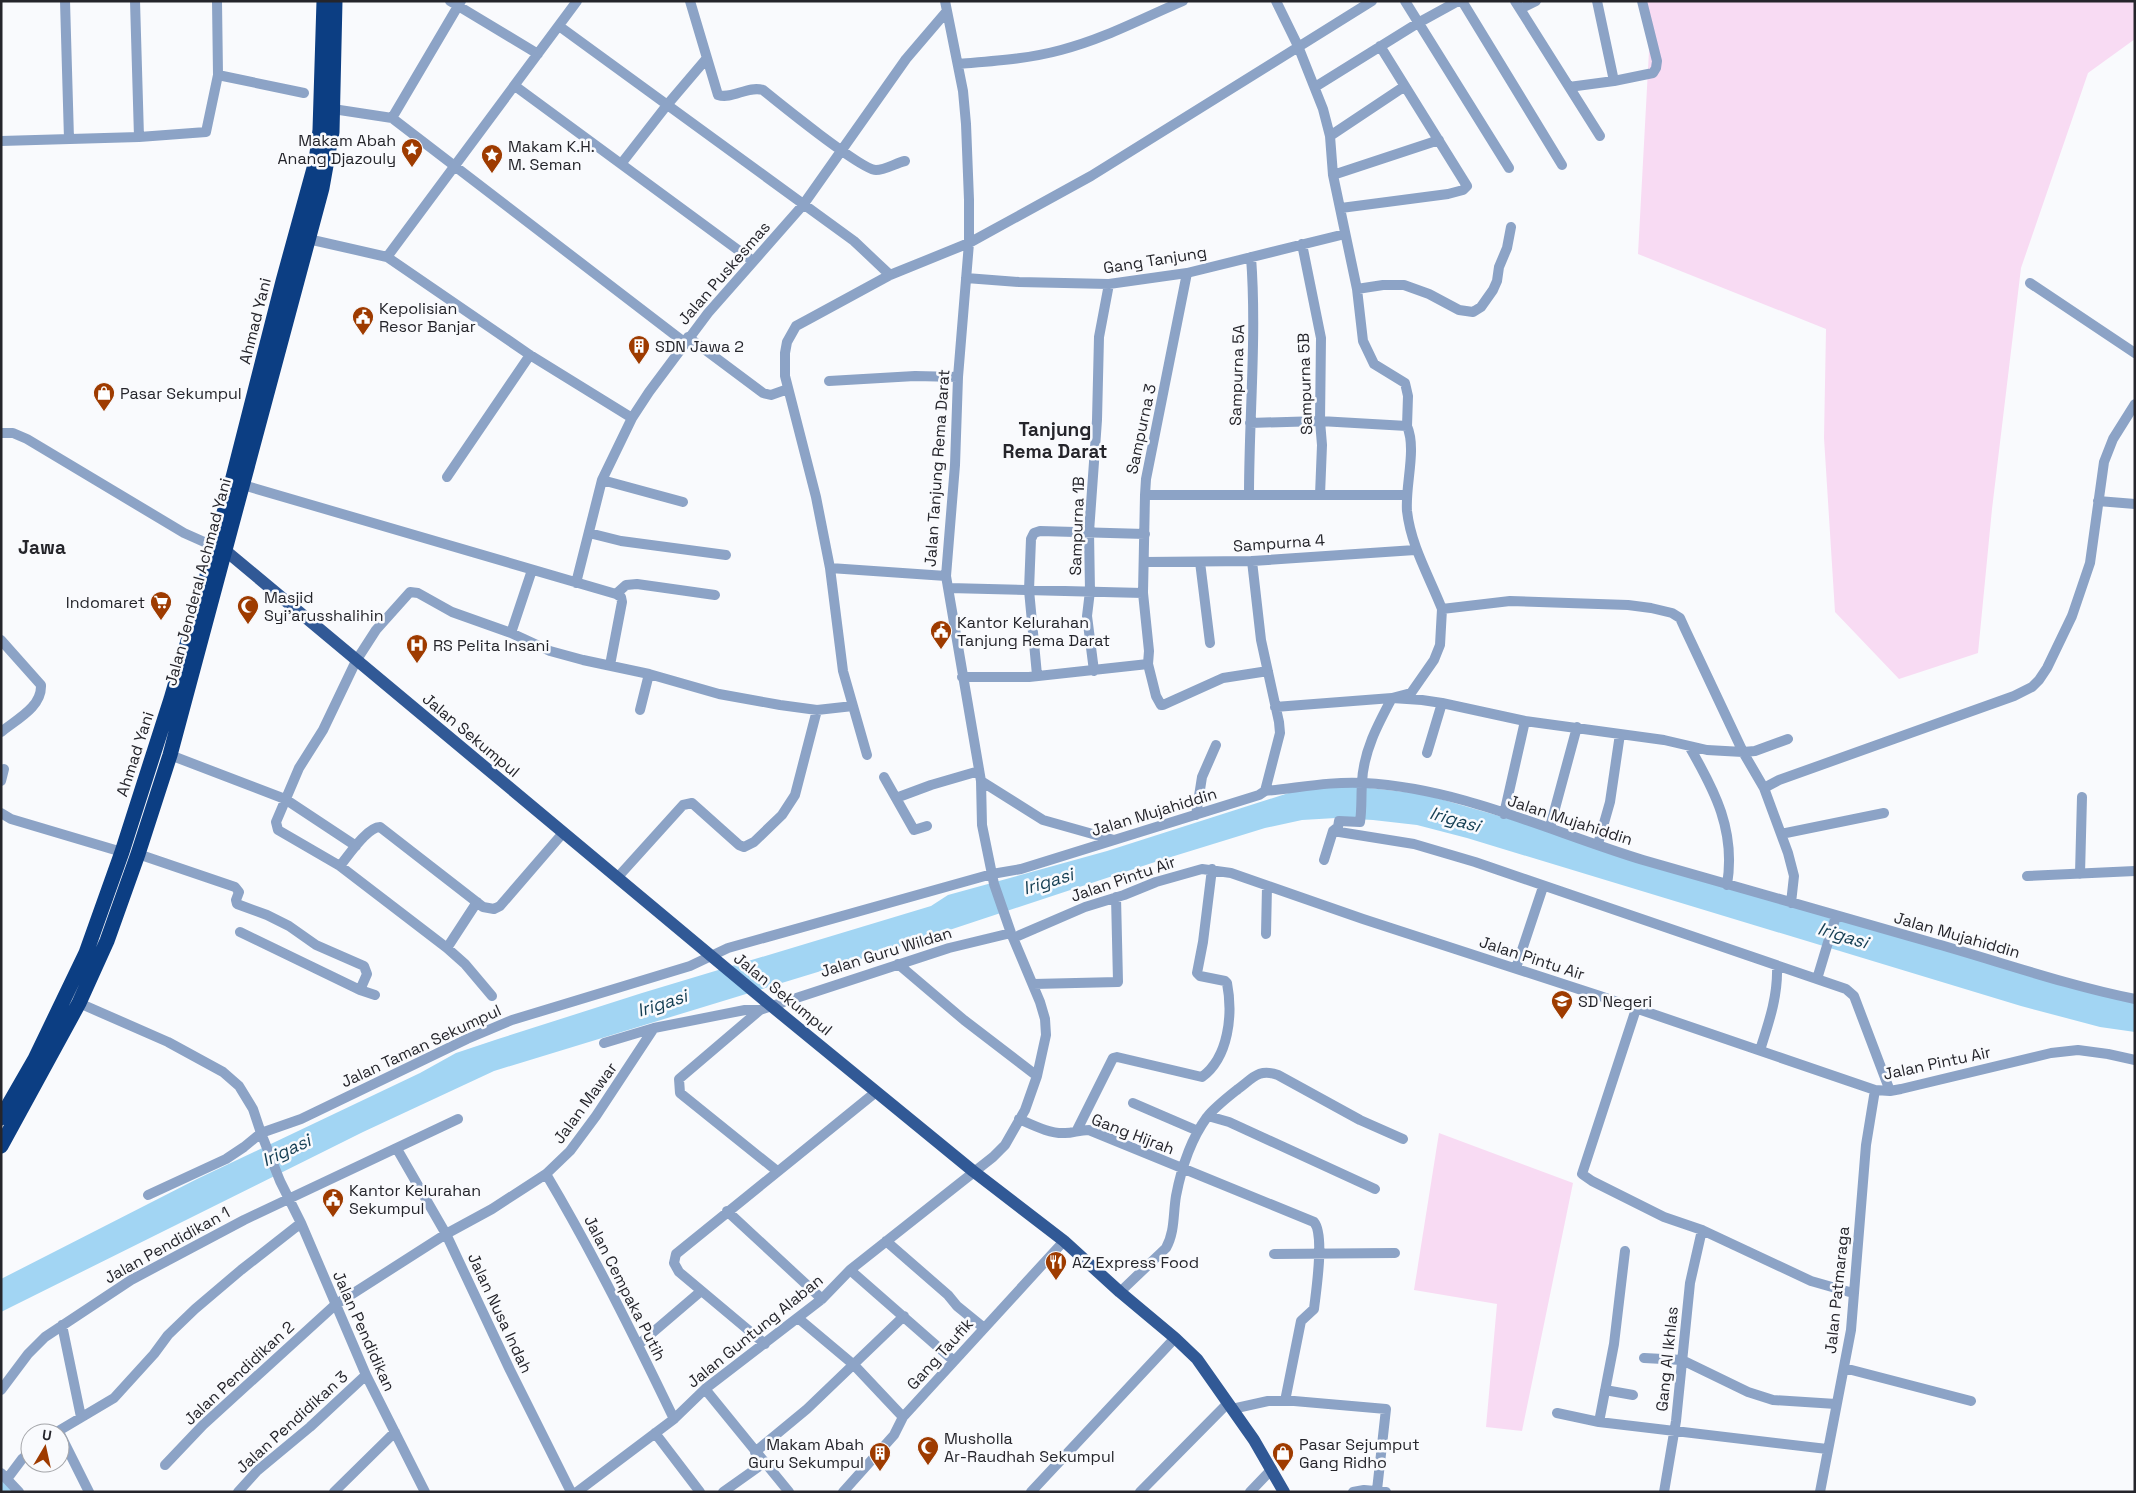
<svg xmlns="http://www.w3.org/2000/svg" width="2136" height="1493" font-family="'Space Grotesk',sans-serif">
<rect width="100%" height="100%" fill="#f9fafd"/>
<!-- green -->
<path fill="#f8dbf3" d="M1646,1H2135V39L2088,73L2021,268L1992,509L1978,653L1899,679L1835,612L1824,438L1826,329L1638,254L1649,51Z
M1439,1133L1573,1183L1522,1431L1486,1427L1497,1304L1414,1290Z"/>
<!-- water -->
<path fill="#a2d5f3" d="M1352,786L1423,794L2135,1000V1032L2100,1027L2021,1006L1467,838L1417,825L1373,820L1336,818L1302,820L1265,828L1158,861L880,953L494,1071L363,1132L1,1312V1279L197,1179L420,1073L456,1053L498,1039L642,993L931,906L948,895L1107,851L1298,790Z"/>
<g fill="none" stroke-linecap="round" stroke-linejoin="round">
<!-- river -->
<path stroke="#a2d5f3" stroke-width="18" d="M1,1485L7,1492"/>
<!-- minor -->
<path stroke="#8ca3c6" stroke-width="10" d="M65,1L69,139
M135,1L139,137
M450,1L538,54
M461,1L392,118L684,342
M690,1L718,95C732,100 748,85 763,90C779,103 862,170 876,170C885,170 896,163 905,161
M1276,1L1298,46L1323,109L1330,136L1333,175L1357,289L1363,341L1374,364L1405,383L1408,396L1407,426
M1405,1L1509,168
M1462,1L1562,165
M1515,1L1600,136
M1597,1L1614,81
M1520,9L1536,1
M559,26L854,241L890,275
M958,64C993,61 1028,59 1061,50C1104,39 1143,18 1183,1
M218,75L304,93
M515,86L753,261
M1315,87L1418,23L1458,1
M1569,87L1614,81L1653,73L1656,68L1657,61L1642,1
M333,109L392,118
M1330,136L1405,86
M1,141L139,137L206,132L218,75L217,1
M621,164L667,105L707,58
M1333,175L1439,140
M1341,208L1448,194L1463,190L1467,186L1380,46
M308,239L387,257L530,355L632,418
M1302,244L1321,338L1320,421L1322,445L1320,495
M387,257L577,1
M1187,273L1146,479L1145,495L1143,593L1149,651L1148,664L1156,696L1161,705H1163L1223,678L1268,671
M966,278L1019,282L1109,284L1187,273L1345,234
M2030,283L2135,353
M1357,289L1383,285H1404L1429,294L1459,310L1473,312L1481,307L1493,290L1497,281L1499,267L1507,248L1511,227
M688,337L763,393L771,395L788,389
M829,381L915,376L958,377
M1250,423L1320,421L1407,426C1417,449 1405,485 1407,511C1411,546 1429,576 1442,609L1510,601L1628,605L1651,608L1672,613L1680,618L1685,629L1743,752L1755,751L1788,739
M1,433H13L27,439L184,533L220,549
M447,477L530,355
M602,480L683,502
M243,485L616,594L621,597L622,602L610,665
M1145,495H1406
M1249,495C1249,415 1257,336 1251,257
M2098,501L2135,504
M589,533L621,541L726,555
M1252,561L1261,640L1279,722L1280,733L1265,791
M1144,562L1252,561L1415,550
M1200,562L1210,643
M830,568L946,576
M576,583L602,480L632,418L649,392L708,313L803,205L906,59L947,11
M949,588L1143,593
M616,594L626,585L637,584L715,595
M511,633L532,570
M1,640L41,685C42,707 17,719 1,732
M1094,671L1087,616L1090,591L1089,532L1097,420L1099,337L1109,284
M1037,675L1029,590L1031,539L1034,533L1040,531L1145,534
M962,677H1029L1148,664
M1275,707L1392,698L1422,700L1442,703L1525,721L1664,740L1707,750L1743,752L1764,788
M640,710L649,674L719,694L780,705L817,710L853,706
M1689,746C1715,791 1736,831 1727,885
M1427,753L1442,703
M170,755L285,799L356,846
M867,755L843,671L830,568L816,497L785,376V353L787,342L796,326L809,319L890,275L969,243L1091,176L1372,1
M884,777L914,830L927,826
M1,781L4,769
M981,781L1043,820L1114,840
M896,798L931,785L979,771
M1,813L11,819L122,852
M1504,814L1525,721
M1196,815L1202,777L1216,745
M1550,827L1577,727
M1333,831L1414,844L1475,862L1846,989L1854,996L1890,1091
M1781,834L1884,813
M1598,844L1610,802L1620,734
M138,854L235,887L239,892L236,900L237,904L267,915L289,926L316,945L364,966L367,974L360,990
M1324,860L1333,831L1338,827L1339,821L1360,822C1362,809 1361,796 1362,783C1363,752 1378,724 1392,698L1411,693L1434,660L1440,645L1442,609
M340,866C348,856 367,827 380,827L483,907L494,909L500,906L563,833
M2080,874L2082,797
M2027,876L2135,871
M617,878L683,805L692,803L739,845L744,847L754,842L782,815L795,795L817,710
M1791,903L1794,876L1788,853L1764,788L1779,780L2014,696L2032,687L2039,680L2047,668L2072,616L2090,563L2104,462L2113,439L2135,404
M240,932L360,990L375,995
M1266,934L1267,886
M1013,938L1085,907L1124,895L1156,882L1202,869L1231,873L1363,919L1600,996L1875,1090L1890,1091L1901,1089L2051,1053L2078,1050L2108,1054L2135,1060
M447,948L477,902
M898,964L964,1020L1037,1076
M1516,968L1543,887
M1817,979L1836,916
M1033,984L1118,982L1116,897
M492,996L465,964L447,948L340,866L278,830L276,822L299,768L323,730L356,661L376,630L410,592L418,593L452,612L511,633L550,651L583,660L649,674
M79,1003L168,1042L223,1072L239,1086L253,1109L261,1133L280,1181L301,1223L366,1375L425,1492
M1636,1009L1582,1174L1592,1181L1664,1217L1702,1230L1811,1281L1853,1293
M604,1043L654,1028
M1760,1050C1769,1022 1778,996 1777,967
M1133,1103L1198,1131
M1208,1116L1229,1122L1375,1189
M1019,1119C1033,1125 1050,1134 1065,1133C1074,1133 1078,1130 1089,1130L1314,1222C1325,1235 1316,1291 1314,1309L1301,1321L1285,1401
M1077,1130L1113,1058L1117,1057L1202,1077C1229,1057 1233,1014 1227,983L1225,981L1200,976L1197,973L1203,942L1212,869
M397,1149L446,1234L510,1370L571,1492
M777,1171L680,1093L679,1079L760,1010L949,948L1011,933
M546,1174C593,1253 634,1336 674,1419
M148,1195L226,1159L244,1147L261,1133L301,1119L467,1039L512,1020L690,966L728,948L992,874L1021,869L1259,795L1265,791C1298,788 1331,781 1364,783C1461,788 1551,832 1643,860C1738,888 1834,915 1930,942C1998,961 2065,985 2135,999
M727,1211L822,1299
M886,1241L948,1295L957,1306L984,1328
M1274,1254L1395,1253
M850,1270L954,1361
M1120,1292L1166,1248C1175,1232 1173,1214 1176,1196C1181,1170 1191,1139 1207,1117C1215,1107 1228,1097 1238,1089C1253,1078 1259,1068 1278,1075L1360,1120L1403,1139
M798,1318L854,1365L903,1417
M62,1325L81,1417
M765,1344L679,1272L674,1263L676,1254L876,1092
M638,1345L700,1292
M1644,1358L1682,1360L1748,1392L1773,1400L1836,1404
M1844,1368L1971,1401
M705,1389L789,1492
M1,1390L28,1354L45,1337L131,1280L244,1220L458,1119
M1605,1390L1633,1395
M1232,1409L1268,1401H1294L1386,1409L1377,1490
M1557,1413L1599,1422L1827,1449
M1599,1422L1614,1344L1625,1251
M55,1433L114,1398L154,1354L168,1335L195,1309L241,1270L301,1223
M655,1433L700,1492
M60,1434L89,1492
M755,1452L807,1409L904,1316
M165,1465L203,1425L335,1305L446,1234L492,1209L546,1174L570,1151L596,1116L654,1028L745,1010H760
M1,1473L19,1492
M7,1479L22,1459L30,1452
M238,1492L257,1471L310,1427L366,1375
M334,1492L395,1432
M577,1492L674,1419L705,1389L822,1299L850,1270L993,1157L1005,1145L1025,1110L1037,1076L1046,1035L1045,1019L1040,1002L1011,933L994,884L982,825L981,781L946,576L955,465L958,377L969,243V200L966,124L963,91L945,1
M723,1492L764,1463
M843,1492L894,1435L903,1417L1064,1241
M1031,1492L1175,1338
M1140,1492L1228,1403
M1250,1492L1272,1469
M1353,1492L1364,1490L1386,1492
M1664,1492L1676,1421L1690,1283L1702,1230
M1820,1492L1851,1330L1866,1145L1875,1090"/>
<!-- major -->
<path stroke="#315996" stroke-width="12" d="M226,551L758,995L973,1171L1064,1241L1120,1292L1175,1338L1197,1359L1254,1440L1284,1492"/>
<!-- highway -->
<path stroke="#0c3e83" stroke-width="15" d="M1,1118L35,1059L86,953L122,852L171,699L215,548L283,281L316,161L320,130L324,1
M1,1146L79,1003L107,941L138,854L170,755L322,188L332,132L335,1"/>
</g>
<!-- icons -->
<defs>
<g id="sight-pin" transform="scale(1.125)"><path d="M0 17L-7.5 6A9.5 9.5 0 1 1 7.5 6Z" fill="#9e3b00" stroke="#f9fafd"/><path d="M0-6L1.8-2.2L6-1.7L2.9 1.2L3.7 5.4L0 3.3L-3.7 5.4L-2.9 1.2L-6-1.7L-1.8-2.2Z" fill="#fff"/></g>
<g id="civic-pin" transform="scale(1.125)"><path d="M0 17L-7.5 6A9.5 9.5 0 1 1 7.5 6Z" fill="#9e3b00" stroke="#f9fafd"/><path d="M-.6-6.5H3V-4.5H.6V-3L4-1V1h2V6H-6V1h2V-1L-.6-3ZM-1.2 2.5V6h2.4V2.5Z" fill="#fff"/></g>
<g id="building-pin" transform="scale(1.125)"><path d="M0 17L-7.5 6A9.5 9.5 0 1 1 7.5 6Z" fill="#9e3b00" stroke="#f9fafd"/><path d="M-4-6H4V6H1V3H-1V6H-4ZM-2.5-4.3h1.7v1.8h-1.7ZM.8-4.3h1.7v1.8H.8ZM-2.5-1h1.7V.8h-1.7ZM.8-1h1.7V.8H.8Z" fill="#fff"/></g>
<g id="shop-pin" transform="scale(1.125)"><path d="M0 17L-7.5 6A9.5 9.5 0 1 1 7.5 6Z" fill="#9e3b00" stroke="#f9fafd"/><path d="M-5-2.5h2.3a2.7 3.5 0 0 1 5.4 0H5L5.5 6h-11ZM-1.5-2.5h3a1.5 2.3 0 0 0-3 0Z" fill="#fff"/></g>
<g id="supermarket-pin" transform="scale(1.125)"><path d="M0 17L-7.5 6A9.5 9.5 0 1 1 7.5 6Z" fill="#9e3b00" stroke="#f9fafd"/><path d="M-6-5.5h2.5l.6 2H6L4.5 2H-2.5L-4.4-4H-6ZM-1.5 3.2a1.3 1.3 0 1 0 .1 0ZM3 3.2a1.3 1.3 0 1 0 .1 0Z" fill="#fff"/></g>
<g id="mosque-pin" transform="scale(1.125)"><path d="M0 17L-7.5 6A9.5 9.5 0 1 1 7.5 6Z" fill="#9e3b00" stroke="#f9fafd"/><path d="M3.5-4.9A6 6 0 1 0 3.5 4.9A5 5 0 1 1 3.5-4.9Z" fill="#fff"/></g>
<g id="hospital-pin" transform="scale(1.125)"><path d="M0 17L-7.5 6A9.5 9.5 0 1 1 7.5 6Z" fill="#9e3b00" stroke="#f9fafd"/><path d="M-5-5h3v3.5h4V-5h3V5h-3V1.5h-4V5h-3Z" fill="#fff"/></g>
<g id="school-pin" transform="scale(1.125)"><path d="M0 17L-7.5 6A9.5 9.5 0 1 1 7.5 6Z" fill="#9e3b00" stroke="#f9fafd"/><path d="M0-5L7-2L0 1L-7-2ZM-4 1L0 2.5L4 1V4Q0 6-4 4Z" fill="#fff"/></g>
<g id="restaurant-pin" transform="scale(1.125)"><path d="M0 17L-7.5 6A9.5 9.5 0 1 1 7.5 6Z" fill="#9e3b00" stroke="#f9fafd"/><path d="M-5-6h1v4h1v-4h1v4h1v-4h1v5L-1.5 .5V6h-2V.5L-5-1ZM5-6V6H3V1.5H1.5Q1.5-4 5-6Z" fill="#fff"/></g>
</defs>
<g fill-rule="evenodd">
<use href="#sight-pin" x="412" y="149"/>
<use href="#sight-pin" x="492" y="155"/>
<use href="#civic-pin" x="363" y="317"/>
<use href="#building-pin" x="639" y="346"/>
<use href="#shop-pin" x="104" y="393"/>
<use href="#supermarket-pin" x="161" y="602"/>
<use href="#mosque-pin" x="248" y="606"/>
<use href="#civic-pin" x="941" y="631"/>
<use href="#hospital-pin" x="417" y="645"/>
<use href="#school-pin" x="1562" y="1001"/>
<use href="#civic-pin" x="333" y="1199"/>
<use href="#restaurant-pin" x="1056" y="1262"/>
<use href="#mosque-pin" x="928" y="1447"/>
<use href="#building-pin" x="880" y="1453"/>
<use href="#shop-pin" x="1283" y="1453"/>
</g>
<g text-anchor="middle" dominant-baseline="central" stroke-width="5" stroke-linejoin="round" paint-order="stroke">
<!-- poi labels -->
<g font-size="16" fill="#25252b" stroke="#f9fafd" text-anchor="start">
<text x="396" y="140" text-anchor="end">Makam Abah<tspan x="396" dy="18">Anang Djazouly</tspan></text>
<text x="508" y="146">Makam K.H.<tspan x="508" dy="18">M. Seman</tspan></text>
<text x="379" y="308">Kepolisian<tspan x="379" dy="18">Resor Banjar</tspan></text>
<text x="655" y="346">SDN Jawa 2</text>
<text x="120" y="393">Pasar Sekumpul</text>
<text x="264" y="597">Masjid<tspan x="264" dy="18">Syi'arusshalihin</tspan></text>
<text x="145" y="602" text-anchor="end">Indomaret</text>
<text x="957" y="622">Kantor Kelurahan<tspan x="957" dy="18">Tanjung Rema Darat</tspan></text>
<text x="433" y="645">RS Pelita Insani</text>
<text x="1578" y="1001">SD Negeri</text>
<text x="349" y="1190">Kantor Kelurahan<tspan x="349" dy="18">Sekumpul</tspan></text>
<text x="1072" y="1262">AZ Express Food</text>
<text x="944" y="1438">Musholla<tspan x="944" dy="18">Ar-Raudhah Sekumpul</tspan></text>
<text x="864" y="1444" text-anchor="end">Makam Abah<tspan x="864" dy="18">Guru Sekumpul</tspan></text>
<text x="1299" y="1444">Pasar Sejumput<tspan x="1299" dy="18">Gang Ridho</tspan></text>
</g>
<!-- street labels -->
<g font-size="16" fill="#25252b" stroke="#f9fafd">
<text transform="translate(1155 260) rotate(-9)">Gang Tanjung</text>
<text transform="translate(724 273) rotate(-49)">Jalan Puskesmas</text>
<text transform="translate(255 321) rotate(-76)">Ahmad Yani</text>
<text transform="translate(1237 375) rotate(-88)">Sampurna 5A</text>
<text transform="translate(1305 384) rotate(-92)">Sampurna 5B</text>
<text transform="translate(1141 429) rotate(-78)">Sampurna 3</text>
<text transform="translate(937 468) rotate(-86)">Jalan Tanjung Rema Darat</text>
<text transform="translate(1077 526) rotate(-88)">Sampurna 1B</text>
<text transform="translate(1279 543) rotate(-4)">Sampurna 4</text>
<text transform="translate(198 582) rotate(-75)">Jalan Jenderal Achmad Yani</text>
<text transform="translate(471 735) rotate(40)">Jalan Sekumpul</text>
<text transform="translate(135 754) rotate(-72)">Ahmad Yani</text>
<text transform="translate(1154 812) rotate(-17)">Jalan Mujahiddin</text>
<text transform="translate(1570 820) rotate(18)">Jalan Mujahiddin</text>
<text transform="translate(1123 879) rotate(-19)">Jalan Pintu Air</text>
<text transform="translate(1957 935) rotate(16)">Jalan Mujahiddin</text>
<text transform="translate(886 952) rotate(-17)">Jalan Guru Wildan</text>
<text transform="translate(1532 958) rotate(18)">Jalan Pintu Air</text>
<text transform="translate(783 994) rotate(39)">Jalan Sekumpul</text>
<text transform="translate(421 1046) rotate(-25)">Jalan Taman Sekumpul</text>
<text transform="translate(1937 1063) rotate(-12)">Jalan Pintu Air</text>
<text transform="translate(585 1103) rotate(-54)">Jalan Mawar</text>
<text transform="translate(1133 1134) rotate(21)">Gang Hijrah</text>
<text transform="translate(167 1245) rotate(-29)">Jalan Pendidikan 1</text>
<text transform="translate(625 1288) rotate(63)">Jalan Cempaka Putih</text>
<text transform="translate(1837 1290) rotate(-84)">Jalan Patmaraga</text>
<text transform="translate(500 1313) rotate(65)">Jalan Nusa Indah</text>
<text transform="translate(364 1331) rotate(66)">Jalan Pendidikan</text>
<text transform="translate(755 1331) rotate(-39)">Jalan Guntung Alaban</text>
<text transform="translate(940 1354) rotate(-48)">Gang Taufik</text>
<text transform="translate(1667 1359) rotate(-84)">Gang Al Ikhlas</text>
<text transform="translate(239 1373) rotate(-43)">Jalan Pendidikan 2</text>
<text transform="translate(292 1422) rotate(-42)">Jalan Pendidikan 3</text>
</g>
<!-- water labels -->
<g font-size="18" font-style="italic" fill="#133d52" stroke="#f9fafd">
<text transform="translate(1455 819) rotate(16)">Irigasi</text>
<text transform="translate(1048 881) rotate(-17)">Irigasi</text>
<text transform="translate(1843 935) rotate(17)">Irigasi</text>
<text transform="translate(662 1003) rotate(-18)">Irigasi</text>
<text transform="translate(286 1150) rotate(-25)">Irigasi</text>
</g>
<!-- quarter labels -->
<g font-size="19" font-weight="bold" fill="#25252b" stroke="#f9fafd">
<text x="1055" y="429">Tanjung<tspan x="1055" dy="22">Rema Darat</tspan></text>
<text x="42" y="547">Jawa</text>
</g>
</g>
<!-- border -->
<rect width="2136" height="1493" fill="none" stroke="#25252b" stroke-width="5"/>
<!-- north arrow -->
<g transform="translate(45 1448) rotate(9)"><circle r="24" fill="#f9fafd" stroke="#a4a5a9"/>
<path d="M0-4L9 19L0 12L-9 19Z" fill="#9e3b00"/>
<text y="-8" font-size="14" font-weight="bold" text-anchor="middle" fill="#25252b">U</text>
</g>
</svg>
